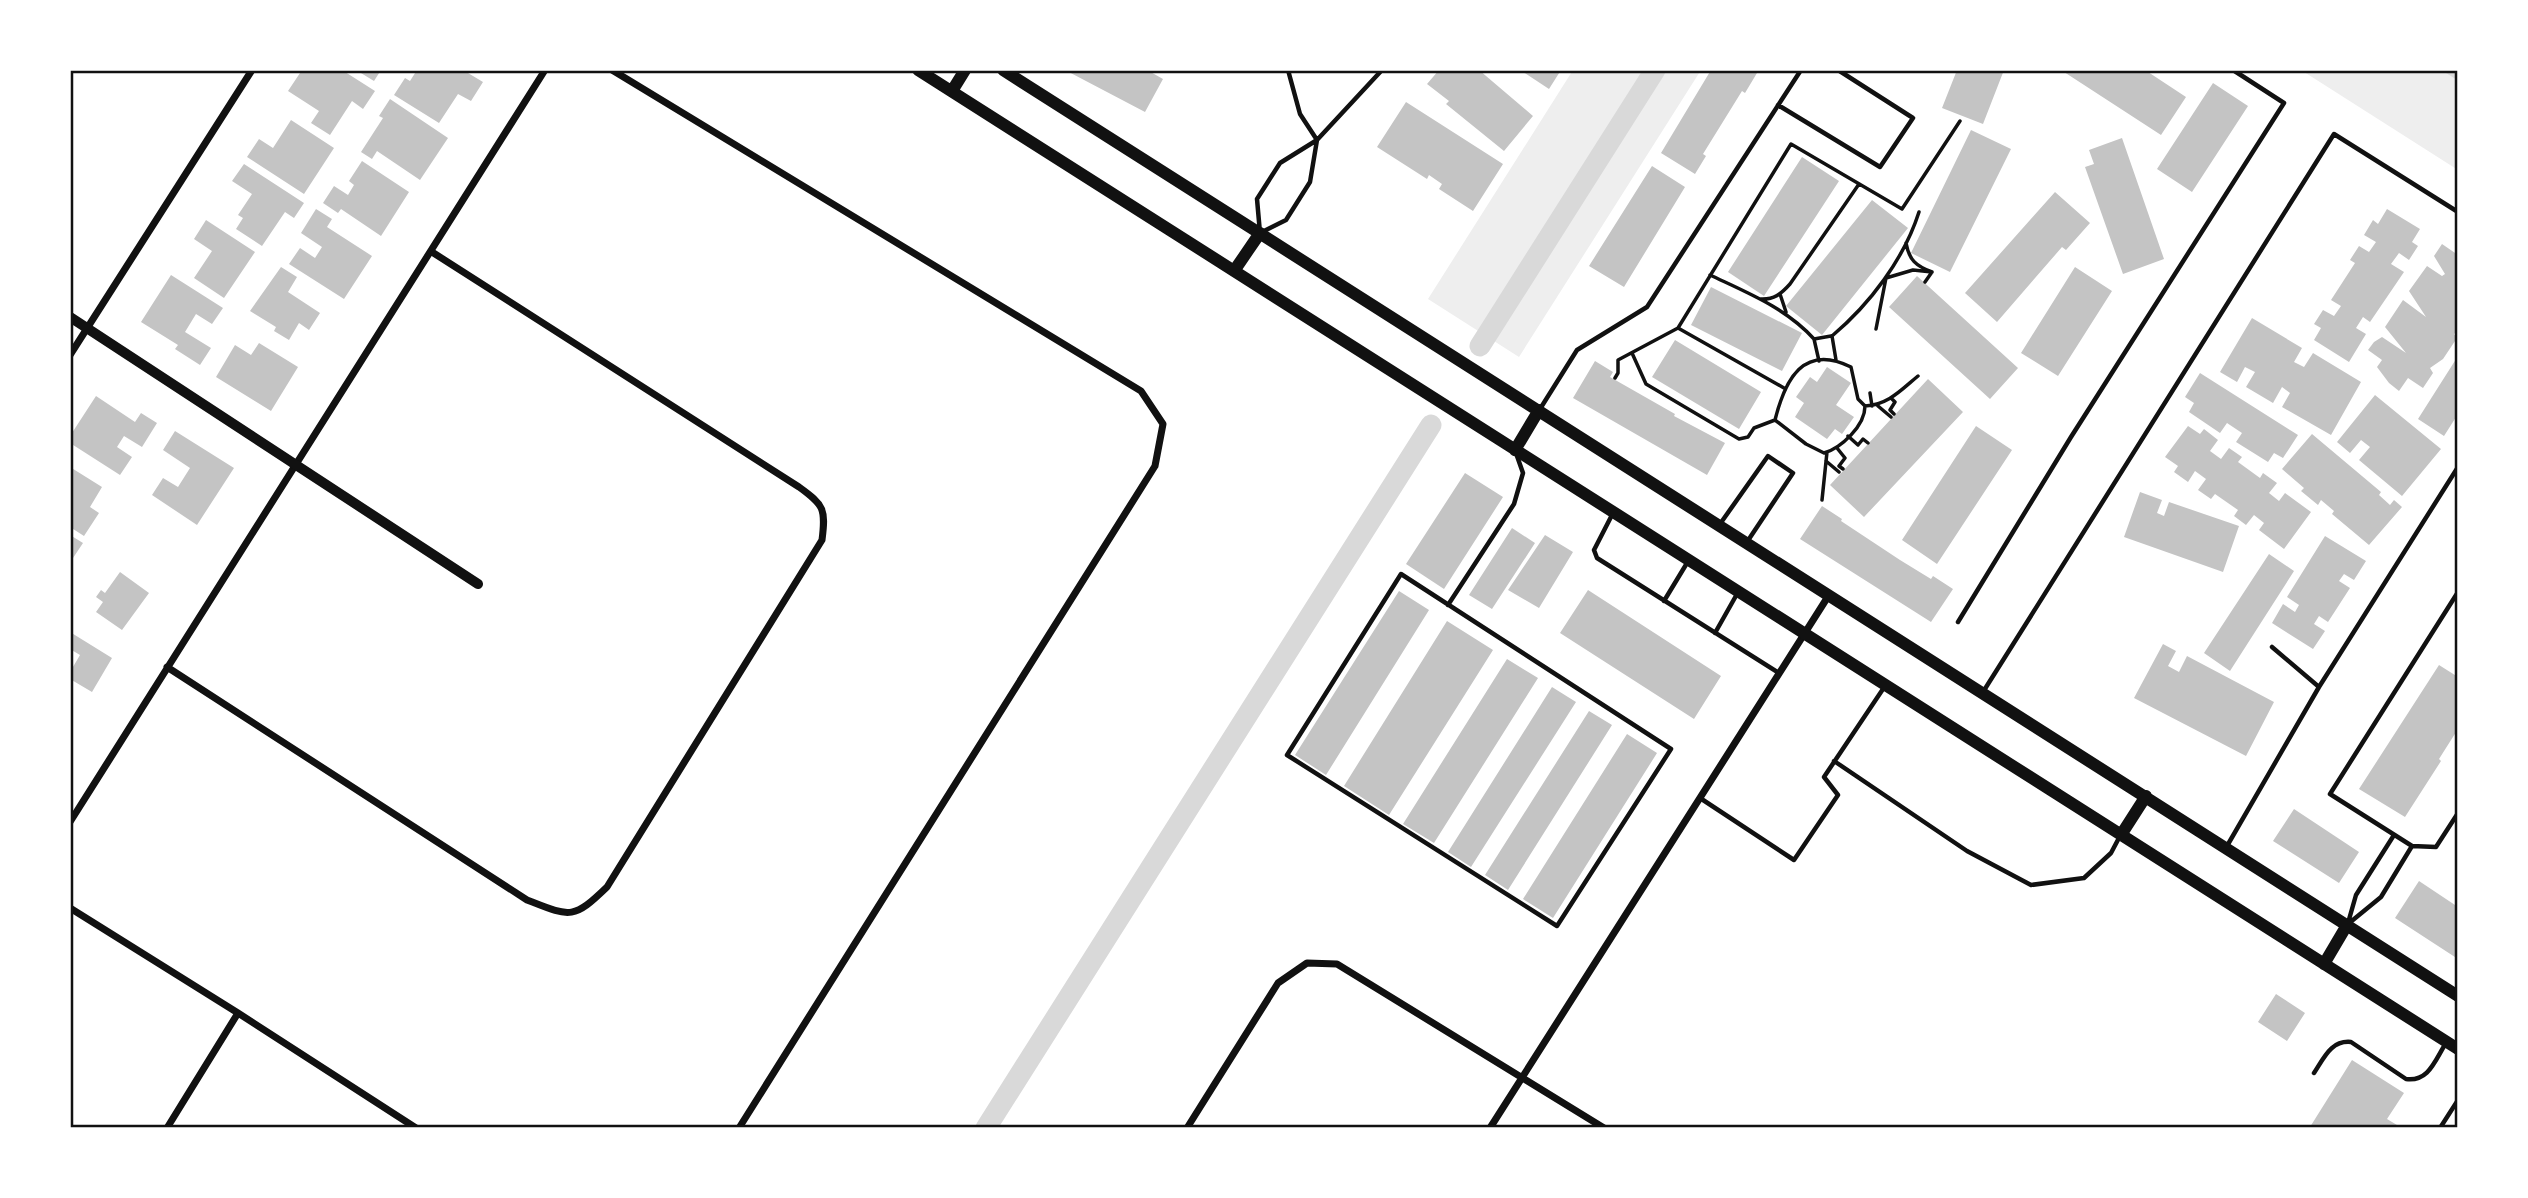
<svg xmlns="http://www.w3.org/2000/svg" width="2528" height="1198" font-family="Signika,sans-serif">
<rect width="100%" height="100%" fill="#fff"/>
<!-- green -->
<path fill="#eee" d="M1573,70H1701L1519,357L1428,299Z
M2301,70H2458V170Z"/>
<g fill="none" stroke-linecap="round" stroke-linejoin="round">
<!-- stream -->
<path stroke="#d9d9d9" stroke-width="6" d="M2447,70L2458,77"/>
<!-- canal -->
<path stroke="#d9d9d9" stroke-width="21" d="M1480,346L1655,70
M986,1128L1431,425"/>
</g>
<!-- building -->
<path fill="#c4c4c4" d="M302,70H342L375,91L363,109L352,101L330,135L311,123L319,111L288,91Z
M356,70H381L374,81Z
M417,70H463L483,82L471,101L458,94L439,123L394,95L405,78L410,81Z
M1065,70H1147L1163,79L1145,112Z
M1439,70H1479L1533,116L1504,151L1446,104L1449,101L1427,84Z
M1520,70H1561L1549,89Z
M1711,70H1753L1757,73L1745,93L1742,91L1703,154L1706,156L1695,174L1661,153Z
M1957,70H2004L1983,124L1942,108Z
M2061,70H2145L2186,97L2161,135Z
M2213,83L2248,106L2192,192L2157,169Z
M390,99L448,138L420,180L377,151L372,159L361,152L383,118L379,116Z
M1406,102L1503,164L1473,211L1439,189L1442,184L1429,175L1427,179L1377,147Z
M291,120L334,148L304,194L247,157L259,139L273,148Z
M1971,130L2011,149L1950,272L1911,253Z
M2122,138L2164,259L2123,274L2085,167L2094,164L2089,150Z
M1802,157L1839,181L1764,296L1728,272Z
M362,161L409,192L381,236L341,209L338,213L323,203L334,186L348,195L354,185L349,181Z
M244,164L304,203L294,218L285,212L262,246L236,229L243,218L238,215L252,194L232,181Z
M1652,166L1685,187L1624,287L1589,266Z
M2055,192L2090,223L2066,250L2062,247L1997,322L1965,293Z
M1872,200L1908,228L1822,335L1786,306Z
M316,209L332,219L327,227L372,256L344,299L289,264L300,248L315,258L322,247L301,233Z
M2387,209L2420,229L2412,242L2418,246L2409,260L2399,253L2391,264L2404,272L2370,322L2363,317L2356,328L2366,334L2349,362L2314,340L2321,328L2314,324L2323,310L2334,316L2341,306L2331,300L2355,263L2350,260L2359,246L2369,252L2376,242L2364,235L2373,220L2378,224Z
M206,220L255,252L224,298L194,278L212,251L194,239Z
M2442,244L2458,255V331L2454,334L2457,338L2443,359L2430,368L2433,373L2423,388L2408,378L2399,391L2389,383L2377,367L2382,360L2368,350L2374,342L2382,337L2406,353L2385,327L2403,300L2426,317L2409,291L2427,266L2442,276L2445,274L2434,256Z
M281,267L297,277L288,292L320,313L309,330L299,323L289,340L274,331L276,327L250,311Z
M2075,267L2112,291L2058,376L2021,353Z
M171,275L223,308L212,324L196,314L185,332L211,348L200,365L175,349L178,345L141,322Z
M1917,276L2018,368L1990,399L1889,307Z
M1711,287L1802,333L1782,371L1691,325Z
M2252,318L2302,348L2294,362L2304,367L2313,353L2361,382L2331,435L2282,407L2290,393L2282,387L2273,403L2246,387L2255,372L2245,367L2237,382L2220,372Z
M1675,340L1761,392L1739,429L1652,377Z
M259,343L298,367L271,411L216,377L235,345L251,355Z
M2458,356V414L2444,436L2418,419Z
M1595,361L1613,372L1610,377L1675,414L1674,416L1725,443L1707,475L1573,398Z
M1827,367L1851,383L1836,405L1854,417L1842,434L1835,429L1827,439L1795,417L1804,403L1796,397L1810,377L1817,382Z
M2200,373L2298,435L2283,458L2274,453L2268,462L2236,442L2242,433L2227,423L2220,433L2189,412L2194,403L2185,397Z
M1928,379L1963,412L1864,517L1830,485Z
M2375,395L2441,449L2402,496L2359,460L2370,447L2361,440L2350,453L2337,442Z
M96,396L135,422L141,413L157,423L142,447L124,436L117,447L132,457L120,475L70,443V436Z
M1976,426L2012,450L1937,564L1902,540Z
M2188,426L2200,434L2204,429L2218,440L2210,451L2221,459L2229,448L2242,457L2238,462L2260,478L2263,473L2277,483L2269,493L2279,501L2285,493L2311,512L2284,549L2259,530L2264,523L2254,515L2246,525L2234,516L2238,510L2215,494L2211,499L2198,490L2206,479L2195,471L2188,482L2174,472L2178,466L2165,457Z
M175,431L234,468L197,525L152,495L163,478L178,487L190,468L163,450Z
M2312,434L2381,492L2379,495L2390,505L2394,500L2402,507L2369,545L2332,514L2334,511L2321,500L2318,505L2301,491L2304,488L2282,469Z
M70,467L102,487L90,507L99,513L84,536L70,527Z
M1465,473L1503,497L1444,589L1406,564Z
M2140,492L2162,500L2157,513L2164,516L2169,502L2239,526L2223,572L2124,537Z
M1822,506L1842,519L1841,521L1900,560L1931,579L1933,576L1953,589L1931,622L1800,539Z
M1512,528L1535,543L1492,609L1469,595Z
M70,535L83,543L73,558L70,556Z
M1545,535L1573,552L1539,608L1508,590Z
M2325,536L2366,561L2354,580L2344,574L2339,581L2350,588L2328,622L2319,616L2314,624L2325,631L2313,649L2272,623L2283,604L2295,612L2299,605L2287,597Z
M2269,554L2294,571L2230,671L2204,653Z
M120,572L149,593L122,630L96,612L103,602L96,597L101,590L105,593Z
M1588,590L1721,676L1694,719L1560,633Z
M1399,591L1429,610L1326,775L1295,755Z
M1447,621L1493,650L1389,815L1344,786Z
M70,632L112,658L92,692L70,679V672L80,655L70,649Z
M2163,644L2176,651L2168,666L2179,672L2187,656L2274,702L2246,756L2134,698Z
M1507,659L1538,678L1434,843L1403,824Z
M2439,665L2458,677V729L2439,759L2441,761L2405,817L2359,789Z
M1552,687L1576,702L1471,867L1448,852Z
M1589,711L1612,725L1508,890L1485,875Z
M1627,734L1657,753L1553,918L1523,899Z
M2294,809L2359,852L2339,883L2273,841Z
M2419,881L2458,907V959L2395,918Z
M2276,994L2305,1013L2287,1041L2258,1022Z
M2352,1060L2404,1093L2387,1119L2397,1125L2395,1128L2310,1127Z"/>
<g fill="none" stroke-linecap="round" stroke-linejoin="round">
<!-- path -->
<path stroke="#111" stroke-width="3.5" d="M1710,275C1748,293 1786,308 1814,339
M1925,282L1932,272
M1780,294L1786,312
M1760,299C1774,300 1781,294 1790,284L1859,184
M1678,328L1784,388
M1876,329L1886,278L1913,270L1932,272C1916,266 1909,260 1906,243
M1632,353L1646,384L1739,439L1748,437L1754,428L1775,420C1785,380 1803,343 1851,367L1858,399L1865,406C1865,426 1841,448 1824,453L1806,444L1775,420
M1836,360L1832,336C1870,304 1904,259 1919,212
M1819,361L1814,339L1831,336
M1615,378L1618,373V360L1678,328L1791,144L1902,209L1960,121
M1870,393L1872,406
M1891,398L1895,402L1890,410L1894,414
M1865,406C1888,405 1901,390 1918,376
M1878,406L1891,417
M1848,436L1858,445L1863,439L1868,443
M1837,448L1845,458L1839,466L1843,469
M1826,461L1839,472
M1822,500L1827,452"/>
<!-- service -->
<path stroke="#111" stroke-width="4.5" d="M1288,70L1300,114L1317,140L1310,182L1286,220L1260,233L1257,199L1280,163L1317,140L1382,70
M1778,105L1880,167L1913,118L1838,70
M1540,409L1577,350L1647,307L1801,70
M1613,513L1594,550L1597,558L1779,673
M1720,524L1768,456L1793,473L1747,542
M1401,574L1671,749L1557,926L1287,755Z
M2458,592L2330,794L2412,846L2436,847L2458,813
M1664,601L1687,563
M1448,605L1514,504L1523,473L1517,456
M1958,622L2071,437L2284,103L2233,70
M1715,633L1737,594
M2272,647L2319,687
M1983,692L2334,134L2458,212
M1834,761L1967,851L2031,885L2084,878L2111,853L2120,836
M1700,798L1794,860L1838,795L1824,777L1885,686
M2227,846L2319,687L2458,467
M2348,923L2356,895L2394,835
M2348,924L2381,897L2412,846
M2314,1073C2324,1058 2331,1040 2351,1042L2406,1079C2429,1082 2435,1060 2446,1043
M2440,1128L2458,1100"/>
<!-- minor -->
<path stroke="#111" stroke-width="7" d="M612,70L1141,391L1163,424L1155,466L739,1128
M70,355L252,70
M167,667L527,900C570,917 573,920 607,887L822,540C826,509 824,505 799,487L432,252
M70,822L545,70
M70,908L238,1013L416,1128
M167,1128L238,1013
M1187,1128L1278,983L1307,963L1337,964L1604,1128
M1490,1128L1829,595"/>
<!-- tertiary -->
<path stroke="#111" stroke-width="10" d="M70,317L478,584"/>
<!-- secondary -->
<path stroke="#111" stroke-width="12" d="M918,70L2458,1049
M1003,70L2458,996
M952,91L965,70
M1234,271L1260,233
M1515,450L1539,410
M2121,835L2146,796
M2324,964L2347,925"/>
</g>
<!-- border -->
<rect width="2528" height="1198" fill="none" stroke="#ffffff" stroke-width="144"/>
<rect x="72" y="72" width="2384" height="1054" fill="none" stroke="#111" stroke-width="2.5"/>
</svg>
